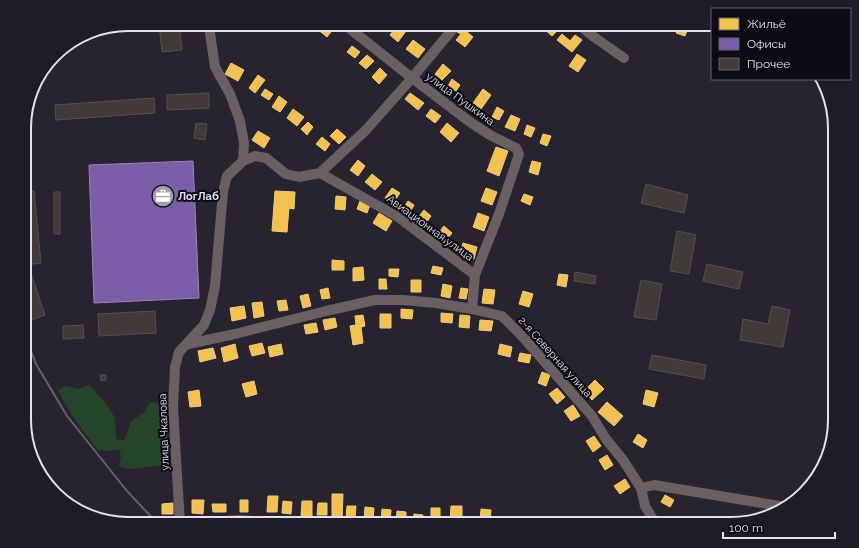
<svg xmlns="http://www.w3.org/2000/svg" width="859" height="548" font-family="Raleway,sans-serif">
<rect width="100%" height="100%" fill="#27242f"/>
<!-- green -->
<path fill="#244529" d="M89,385L105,402L115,418L116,439L124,440L127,433L131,421L145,412L149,403L155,402L160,406L164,417L167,422L168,459L166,465L129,469L121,467L119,464L121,456L119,449L107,451L98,450C83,431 68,412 58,390L65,386L78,389Z"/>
<!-- homes -->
<path fill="#f2c14e" stroke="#eecb7f" d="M319,24H328L334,28L327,37L316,28Z
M375,24H388L383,30Z
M398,24L406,31L398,42L390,35Z
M546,24H553L559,29L552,36L543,28Z
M680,24H687L689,25L685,36L676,33Z
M461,27L473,37L465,47L456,40L461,34L457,32Z
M562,34L570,41L575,35L582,40L572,52L557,40Z
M413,40L425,49L418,58L406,49Z
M352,46L360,52L355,58L347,52Z
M577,54L586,60L578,72L569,66Z
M367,55L374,61L366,69L359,63Z
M231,63L244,70L238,81L225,74Z
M443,64L451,71L442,80L435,74Z
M380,68L387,75L379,84L372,77Z
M258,75L265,80L255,93L249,88Z
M452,79L460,85L456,91L448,86Z
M265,89L273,94L269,100L261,95Z
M483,89L491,95L481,109L473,103Z
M410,93L424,103L418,110L405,99Z
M279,96L287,102L280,112L272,107Z
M497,107L504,111L499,120L492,117Z
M293,109L304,117L297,126L287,118Z
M431,109L441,116L435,123L426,116Z
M511,115L520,119L515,131L505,127Z
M308,122L313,127L307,135L301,129Z
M447,123L459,133L451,142L440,132Z
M527,125L535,128L531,137L524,134Z
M337,129L346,137L339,144L330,136Z
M258,131L270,138L264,148L252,140Z
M543,134L551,136L547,146L540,143Z
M322,137L330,144L325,151L316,144Z
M496,147L508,151L499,176L487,171Z
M358,160L365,166L358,176L350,170Z
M532,161L541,163L538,175L529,172Z
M372,174L382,182L375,190L365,182Z
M392,188L400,193L393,203L385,198Z
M486,188L497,192L492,205L481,201Z
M275,191L295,192L294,209L289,208L287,232L272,231Z
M524,194L533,197L530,205L521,201Z
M336,196L346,197L345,210L335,209Z
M360,201L370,205L367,213L357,209Z
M408,201L414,205L409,214L403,209Z
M424,210L431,216L424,226L416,220Z
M379,213L392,221L386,231L373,223Z
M478,213L489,217L484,231L473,227Z
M444,226L452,233L444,243L436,236Z
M463,243L477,247L474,259L459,254Z
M332,260L344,261V270H332Z
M433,266L443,268L441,275L431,273Z
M363,267L364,280L353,281V268Z
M389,269H399L398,277L389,276Z
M559,274L568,275L566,287L557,285Z
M379,279H386L387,289H379Z
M411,280H421V292H411Z
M443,284L452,286L450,298L441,296Z
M328,288L330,298L322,299L320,290Z
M461,288L468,289L466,299L459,298Z
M484,289L495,290L493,304L482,303Z
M523,291L533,294L529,307L519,304Z
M308,294L311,306L303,308L300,296Z
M286,300L288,310L279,311L277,301Z
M262,302L264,316L254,318L252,303Z
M244,306L246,318L232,321L230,308Z
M401,309L413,310L412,319L401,318Z
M441,313L453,314L452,323L441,322Z
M380,314H391V328H380Z
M363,315L365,326L361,327L363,343L353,345L350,326L356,325L355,316Z
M460,315L470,316L469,328L459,327Z
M335,318L337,327L325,330L323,320Z
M480,320L493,321L491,331L479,330Z
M316,323L318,332L306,334L304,325Z
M262,343L265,353L252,356L249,346Z
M235,344L238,358L224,362L221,348Z
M281,344L283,354L270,357L268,347Z
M500,344L512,347L510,357L498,354Z
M213,348L216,358L200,362L198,351Z
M520,353L531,355L529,363L518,361Z
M542,372L550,375L546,386L538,383Z
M595,380L604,389L592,400L584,391Z
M254,381L257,394L246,397L242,384Z
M557,388L565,397L557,404L549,394Z
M199,390L201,406L190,407L188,392Z
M646,390L658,393L654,407L643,404Z
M607,402L623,416L614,426L598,412Z
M573,405L580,416L571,421L564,411Z
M638,434L647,440L643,448L633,442Z
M594,436L601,446L593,452L586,441Z
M607,455L613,465L605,470L599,460Z
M625,479L630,487L620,494L614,486Z
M332,494H343L342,521H332Z
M665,495L674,500L670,507L661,502Z
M268,496H278L277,512H267Z
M192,500H204L203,514L192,513Z
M240,500H248V512H240Z
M283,501L292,502L291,514L282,513Z
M302,501H312V517L301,516Z
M173,503V514H162V504Z
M318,503H327V515H317Z
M212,504H226V512H213Z
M347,506H356L355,518H346Z
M451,506H462V521H450Z
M365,507L374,508L373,520L364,519Z
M431,508H440V520H431Z
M382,509L391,510L390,521H381Z
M481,509L491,510L490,523L480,522Z
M397,511L406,512V524L396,523Z
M414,514L423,515L422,524H413Z
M692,516L701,523L700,524H687L686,523Z"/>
<!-- offices -->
<path fill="#7b5ea7" stroke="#9b86bd" d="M193,161L199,298L94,303L89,165Z"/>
<!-- building -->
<path fill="#413a39" stroke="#555051" d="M159,24H179L182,50L162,52Z
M209,93V108L167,110V95Z
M154,98L155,113L56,120L55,105Z
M196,123L207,124L205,140L194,138Z
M646,184L688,195L684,213L641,203Z
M34,191L41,263L25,265V192Z
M54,192H60V234H54Z
M677,231L696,235L689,274L670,271Z
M707,264L743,272L739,289L703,281Z
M29,267L45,315L26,322L25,319V268Z
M575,272L596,276L595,284L574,281Z
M641,280L662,284L656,320L634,317Z
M772,306L790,310L783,347L740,340L743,319L768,324Z
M155,311L156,333L99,336L98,314Z
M83,325L84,338L63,339V326Z
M652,355L706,365L704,379L649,369Z
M100,375H106V380L101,381Z"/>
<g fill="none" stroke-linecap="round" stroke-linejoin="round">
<!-- minor -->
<path stroke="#6a5f62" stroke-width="10" d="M344,24L412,78L470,122L490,135L516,148L519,154L499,214L475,275
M578,24L594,37L624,58
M243,161L255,156L266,158L286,174L299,177L320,173L366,130L412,78L457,24
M320,173L398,217L475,275L472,309
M188,344L235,334L326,311L375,300H403L436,303L472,309L502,316L521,335L592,416L606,439L623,460L641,488L645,506L656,524
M641,488L654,485L786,507
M180,524L173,407L175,367L179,352L204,325L210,310L215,286L223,192L227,176L243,161L244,143L240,121L230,94L215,67L210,33L208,24
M182,524L239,520L288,524"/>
<!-- rail -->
<path stroke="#686167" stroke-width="2" d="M25,336L36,364L67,416L127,491L158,524"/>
</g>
<!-- icons -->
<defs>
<g id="office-disc" transform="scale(1.15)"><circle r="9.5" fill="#a2a0ac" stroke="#0d0b14"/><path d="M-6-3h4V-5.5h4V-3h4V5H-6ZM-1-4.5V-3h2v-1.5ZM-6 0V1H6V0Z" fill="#fff"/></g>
</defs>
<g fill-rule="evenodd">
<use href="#office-disc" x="163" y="196"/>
</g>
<g text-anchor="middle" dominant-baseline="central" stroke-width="4" stroke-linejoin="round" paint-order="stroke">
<!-- street labels -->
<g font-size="11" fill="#e5e2f0" stroke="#0d0b14">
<text transform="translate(460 99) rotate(36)">улица Пушкина</text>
<text transform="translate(430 228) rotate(36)">Авиационная улица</text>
<text transform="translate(555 357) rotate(48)">2-я Северная улица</text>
<text transform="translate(164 432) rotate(-92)">улица Чкалова</text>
</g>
<!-- poi labels -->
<g font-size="11" font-weight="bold" fill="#e5e2f0" stroke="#0d0b14" text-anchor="start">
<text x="178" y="196">ЛогЛаб</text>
</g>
</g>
<!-- crop -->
<path d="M0 0H859V548H0ZM128 31H731A97 97 0 0 1 828 128V420A97 97 0 0 1 731 517H128A97 97 0 0 1 31 420V128A97 97 0 0 1 128 31Z" fill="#1e1c26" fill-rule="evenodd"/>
<path fill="none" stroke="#e5e2f0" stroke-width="2" d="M128 31H731A97 97 0 0 1 828 128V420A97 97 0 0 1 731 517H128A97 97 0 0 1 31 420V128A97 97 0 0 1 128 31Z"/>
<!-- legend -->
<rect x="711" y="8" width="140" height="72" fill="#0d0b14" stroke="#63616c"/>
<rect x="719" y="18" width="20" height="12" fill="#f2c14e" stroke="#63616c"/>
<text x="747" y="28" font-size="12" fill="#e5e2f0">Жильё</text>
<rect x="719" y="38" width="20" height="12" fill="#7b5ea7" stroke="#63616c"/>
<text x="747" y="48" font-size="12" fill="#e5e2f0">Офисы</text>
<rect x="719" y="58" width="20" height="12" fill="#413a39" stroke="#63616c"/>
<text x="747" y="68" font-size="12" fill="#e5e2f0">Прочее</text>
<!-- scale -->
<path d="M723 532v6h112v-6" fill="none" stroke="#e5e2f0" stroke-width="2"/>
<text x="729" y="532" font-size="12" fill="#e5e2f0" stroke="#0d0b14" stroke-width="3" paint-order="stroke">100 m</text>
</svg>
